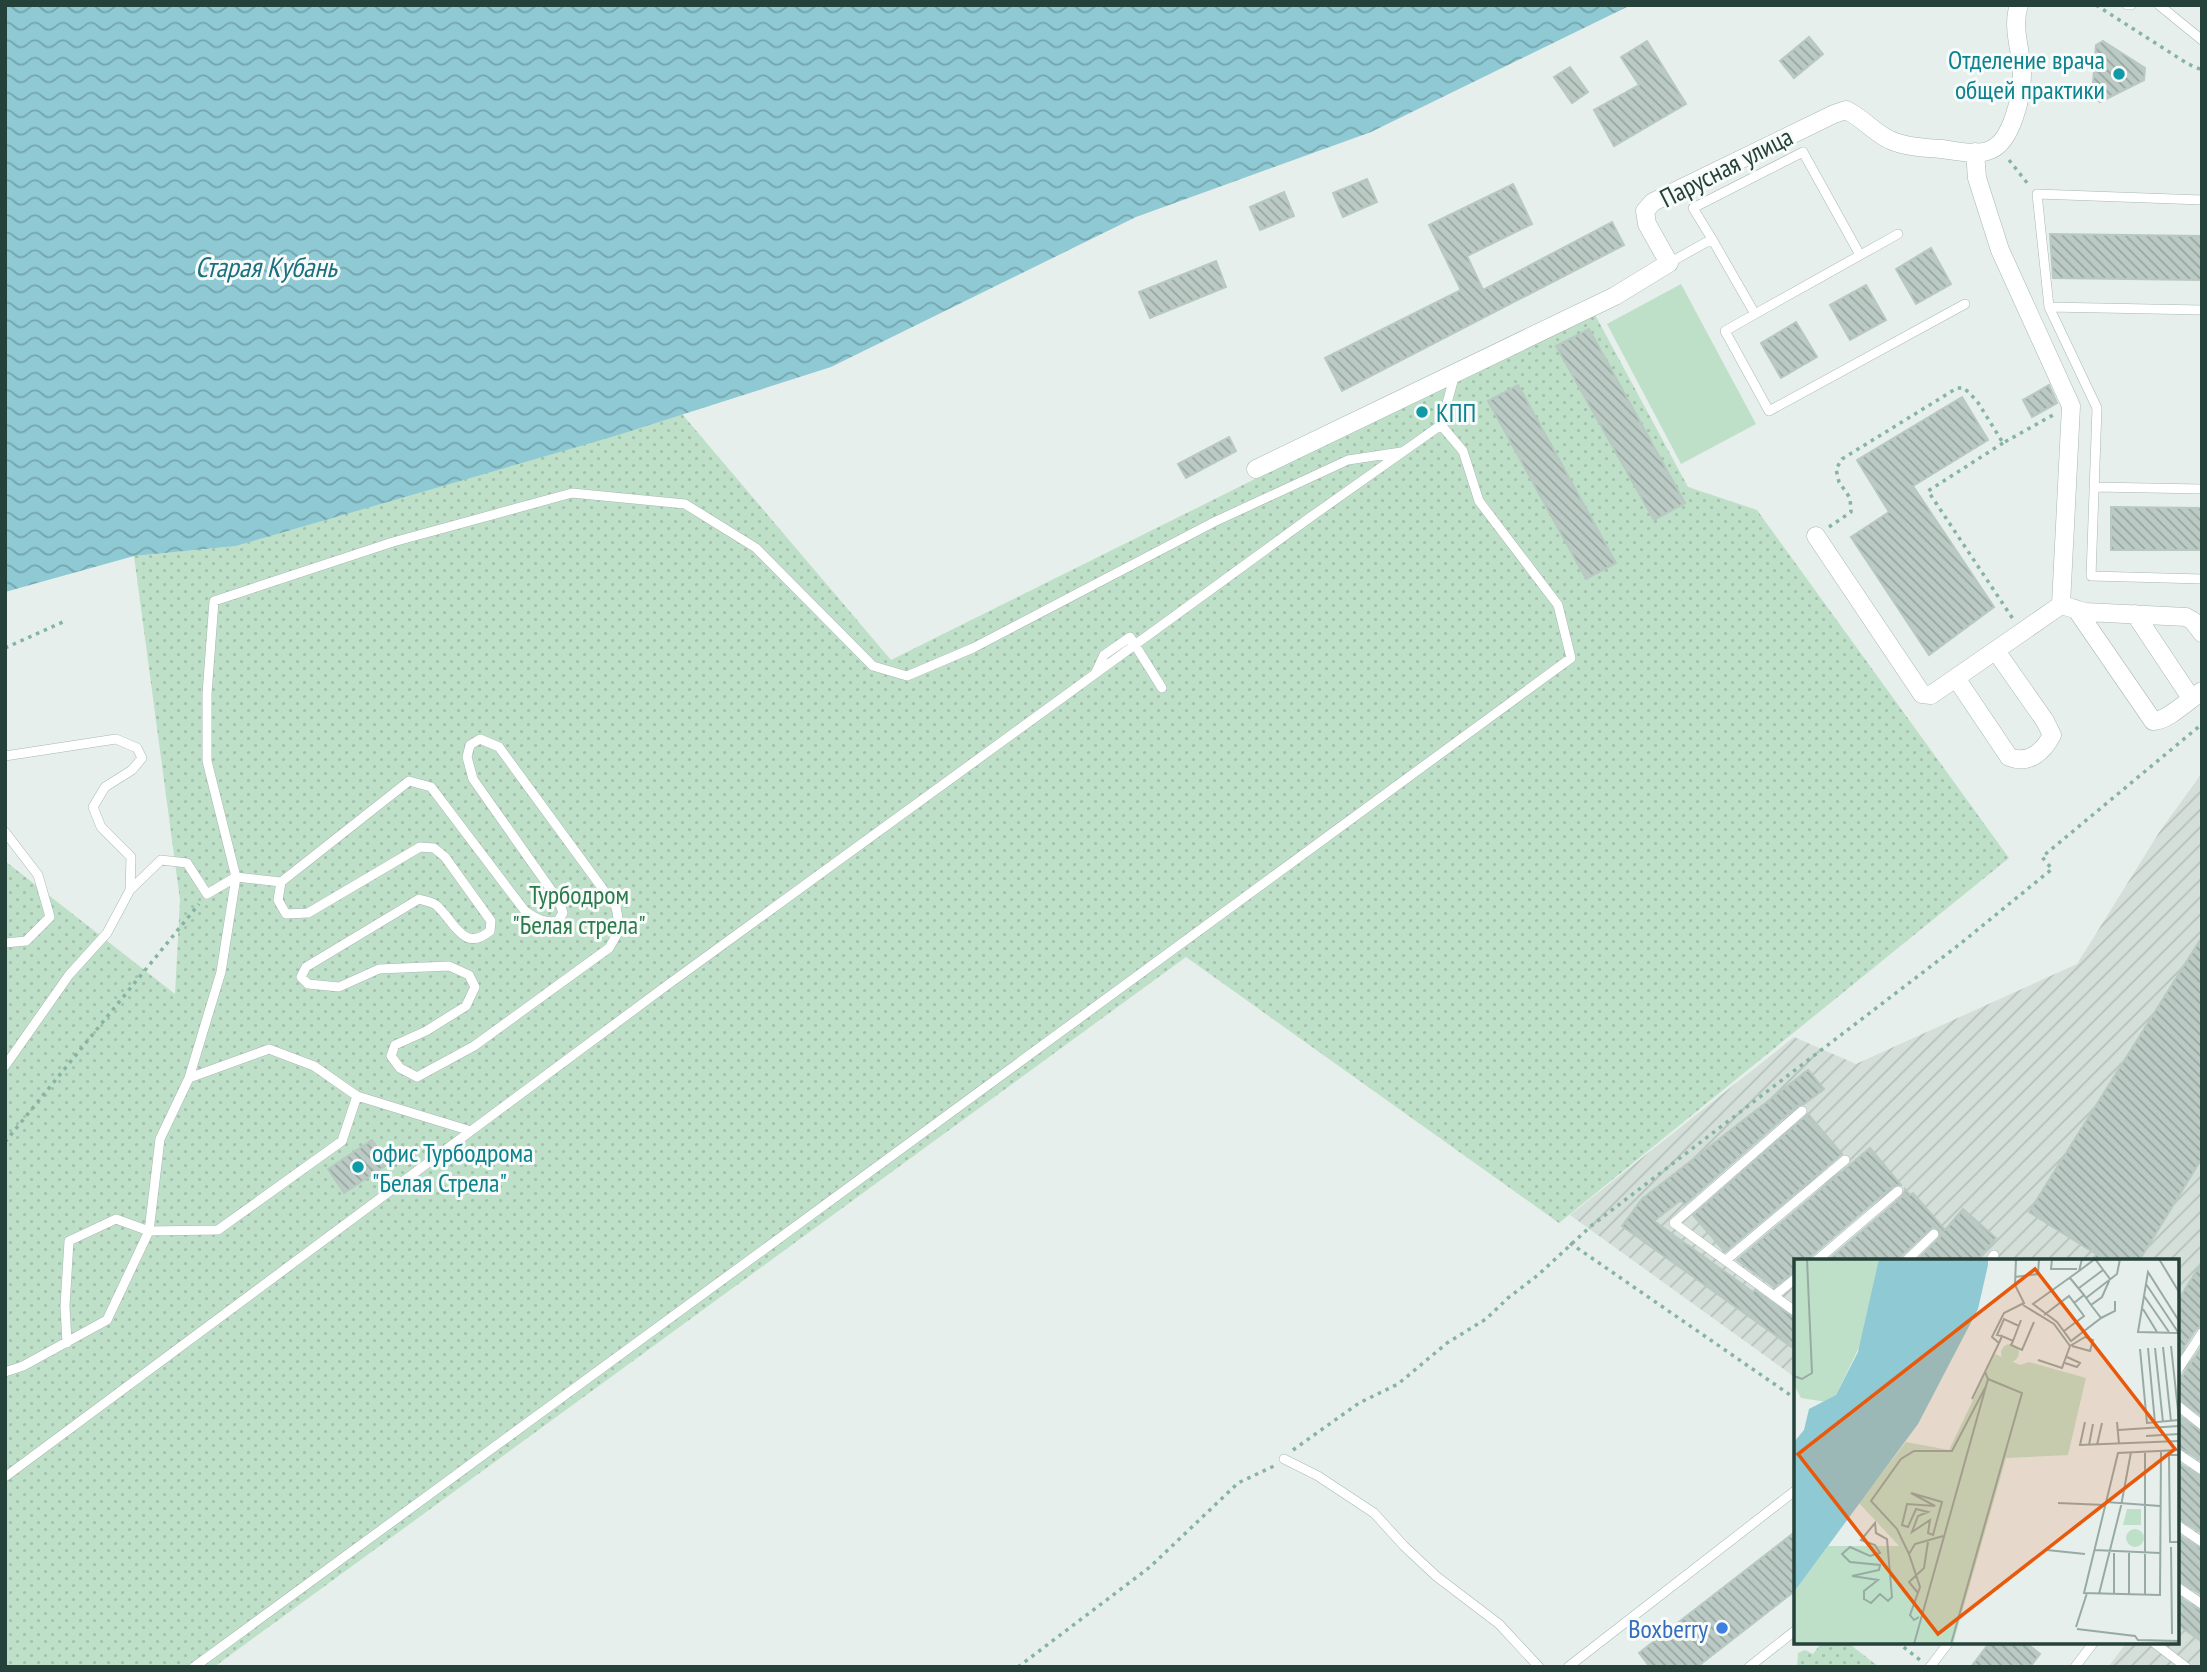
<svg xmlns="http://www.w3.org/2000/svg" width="2207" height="1672" font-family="'PT Sans Narrow',sans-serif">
<defs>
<pattern id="industrial-furrows" width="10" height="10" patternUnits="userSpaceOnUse" patternTransform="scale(1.75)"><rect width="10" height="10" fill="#d4dfda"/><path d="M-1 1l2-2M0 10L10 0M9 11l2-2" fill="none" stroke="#b6c1bc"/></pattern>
<pattern id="park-dots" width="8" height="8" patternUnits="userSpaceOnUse" patternTransform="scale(1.75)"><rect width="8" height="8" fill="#bfe0c8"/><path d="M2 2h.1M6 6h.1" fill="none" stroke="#a4c1ad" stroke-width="1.8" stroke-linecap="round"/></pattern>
<pattern id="water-waves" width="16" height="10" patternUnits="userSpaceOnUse" patternTransform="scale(1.75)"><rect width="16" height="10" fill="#8ec9d4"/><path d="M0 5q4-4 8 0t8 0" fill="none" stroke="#74a5ad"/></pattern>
<pattern id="building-back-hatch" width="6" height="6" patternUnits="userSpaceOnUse" patternTransform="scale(1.75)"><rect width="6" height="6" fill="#bbcac4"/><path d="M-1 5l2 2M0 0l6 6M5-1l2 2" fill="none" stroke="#98a6a0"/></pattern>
</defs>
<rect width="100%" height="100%" fill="#e6efeb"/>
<!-- industrial -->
<path fill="url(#industrial-furrows)" d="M2202,773V1667H2108L2127,1642H2177V1261H1796V1378L1570,1215L1794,1037L1856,1064L2077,964L2160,831Z"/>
<!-- park -->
<path fill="url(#park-dots)" d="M1593,311L1688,487L1757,510L2009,858L1559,1223L1186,957L214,1667H5V861L175,994L180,900L134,556L236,546L682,414L891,660Z
M1822,1642H1847L1879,1667H1797L1798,1653L1805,1650L1813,1654Z"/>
<!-- pitch -->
<path fill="#bfe0c8" d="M1681,284L1756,424L1681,464L1607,324Z"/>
<!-- water -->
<path fill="url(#water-waves)" d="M5,5H1631L1371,132L1136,217L831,367L618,435L236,546L134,556L5,592Z"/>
<!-- building -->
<path fill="url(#building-back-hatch)" stroke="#b8c9c2" stroke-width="2" d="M1809,37L1823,54L1794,78L1780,61Z
M1647,41L1686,104L1614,146L1594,110L1639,85L1621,57Z
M2103,41L2145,68L2144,80L2100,102L2092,96L2096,45Z
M1570,67L1588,92L1572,103L1554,77Z
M1367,179L1377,202L1343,217L1333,193Z
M1513,184L1532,224L1467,256L1483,290L1612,222L1624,245L1342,391L1325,358L1461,290L1429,225Z
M1284,192L1294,216L1260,230L1250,207Z
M2050,234L2202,236V280L2053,278Z
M1931,248L1951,284L1916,304L1896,269Z
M1216,261L1226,287L1150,318L1139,292Z
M1866,285L1886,320L1850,340L1830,305Z
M1796,322L1817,357L1781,378L1761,343Z
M1589,329L1685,503L1654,520L1556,346Z
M1518,385L1616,563L1586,579L1488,401Z
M2049,385L2057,403L2032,417L2023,400Z
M1962,397L1988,440L1913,486L1994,607L1929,655L1851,537L1889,512L1857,460Z
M1229,437L1236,451L1186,478L1178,464Z
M2111,507L2202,508V550H2111Z
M2202,937V1158L2139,1261H2092L2096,1254L2029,1212Z
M1808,1070L1824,1089L1804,1104L1797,1106L1684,1205L1681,1200L1654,1221L1753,1292L1755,1290L1796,1319V1350L1622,1226L1642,1199Z
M1808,1114L1842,1154L1725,1252L1693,1215Z
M372,1140L388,1164L344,1193L328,1169Z
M1870,1148L1901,1185L1893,1186L1811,1256L1809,1261H1796V1271L1774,1287L1737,1260Z
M1905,1189L1910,1195L1913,1193L1945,1230L1963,1209L1996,1238L1977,1261H1916L1940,1237L1939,1230L1933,1227L1901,1256L1899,1261H1827L1903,1196Z
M2202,1262V1326L2196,1329L2177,1358V1302Z
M2202,1346V1416L2177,1398V1378L2183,1375Z
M2177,1414L2202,1432V1461L2177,1446Z
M2177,1462L2202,1477V1533L2177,1518Z
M1796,1531V1590L1697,1667H1650L1639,1653Z
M2177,1534L2202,1549V1595L2177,1580Z
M2177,1596L2202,1611V1642L2177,1624Z
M1990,1642H2025L2040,1654L2030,1667H1971Z"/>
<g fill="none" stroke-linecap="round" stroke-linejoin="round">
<!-- service casing -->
<g stroke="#a8b8b2" stroke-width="10">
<path id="service" d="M2127,5H2131
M2159,5L2202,40
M2202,200L2037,194L2049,307L2097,408L2091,576L2202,579
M1712,239L1693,208L1803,152L1860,255
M1669,263L1712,239L1755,314L1898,234
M2049,307L2202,310
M1755,314L1725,331L1769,411L1965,304
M2095,487L2202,489
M1096,672L1104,655L1130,637L1162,688
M480,739L499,747L616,907L620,929L609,948L474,1046L417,1077L400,1068L391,1056L395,1045L426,1031L466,1006L475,987L469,975L449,966L379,969L339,987L308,984L301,977L306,967L419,899C425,901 432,902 436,905C453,919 463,954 490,931L491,921L445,857L434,848L420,847L308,913L286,914L278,900L281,882L409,781L431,787L525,911C535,918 545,924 558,921L563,913L559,901L473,779L467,757L470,745Z
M5,756L116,739L137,748L142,758L132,770L105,787L93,807L101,827L131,857L130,890L107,933L69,975L5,1066
M5,832L38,875L50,917L26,941L5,943
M130,890L161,860L187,863L207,894L236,877L281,882
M189,1078L221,972L236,877L207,761V694L214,601L393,542L572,493L685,504L756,548L873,666L907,676L973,648L1214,522L1348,460L1401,452
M1726,1260L1845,1160
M1816,1261L1898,1191
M1906,1261L1934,1234
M1990,1261L1994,1255
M1774,1296L1796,1278
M1796,1312L1674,1223L1802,1111
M67,1343L65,1306L69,1241L116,1219L149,1231L218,1230L342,1141L357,1096
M2177,1371L2202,1333
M5,1372L23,1366L107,1320L149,1231L160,1139L189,1078L269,1049L314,1066L357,1096L471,1131
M2177,1405L2202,1425
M2177,1453L2202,1470
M1284,1459L1318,1476L1374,1513L1404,1546L1436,1576L1499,1624L1539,1667
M5,1477L666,986L1312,516L1441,425L1455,374
M2177,1525L2202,1542
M2177,1587L2202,1604
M2153,1642L2186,1667
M194,1667L1571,658L1558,605L1479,501L1463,451L1441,425
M1568,1667L1796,1490
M1749,1667L1796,1630
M1930,1667L1949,1642
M2075,1667L2094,1642"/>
</g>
<!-- minor casing -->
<g stroke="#a8b8b2" stroke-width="19">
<path id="minor" d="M1975,152L1977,178L2000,250L2071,406L2061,605L2085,612L2186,617L2193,621L2202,633
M1256,469L1615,296L1669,263L1647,224L1645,211L1653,202L1834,114L1846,110C1863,118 1873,132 1890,140C1906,147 1925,148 1942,149C1956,151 1976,156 1990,150C2012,142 2022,95 2022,74C2022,52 2011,28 2019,5
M1816,536L1922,694L1931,695L2061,605
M2076,609L2153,721C2166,722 2190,699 2202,691
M2135,614L2191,698
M1956,678L2009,757C2029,765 2043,752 2052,735L2045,721L1996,651"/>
</g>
<!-- path -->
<path stroke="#86b3a5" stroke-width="3.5" stroke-dasharray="3.5 5" stroke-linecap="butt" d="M2096,5L2188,64L2202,70
M2009,160L2028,184
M2003,443L1928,491L2013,619
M1829,527L1851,512L1850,498L1839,482L1836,469L1842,459L1957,388H1964L1977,401L2003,443L2053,415
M5,648L65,621
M5,1142L199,904
M1570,1243L1796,1399
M1293,1450L1359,1403L1398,1384L1447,1343L1486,1319L1508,1298L1538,1275L1591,1226L1960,944L2052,869L2042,857L2202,724
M1897,1642L1920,1660
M1018,1667L1150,1567L1238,1483L1274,1466"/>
<!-- service -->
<use href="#service" stroke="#fff" stroke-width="9"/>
<!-- minor -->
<use href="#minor" stroke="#fff" stroke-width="18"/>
</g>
<!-- markers -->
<g fill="#0f9aa8" stroke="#f7fbf9" stroke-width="2.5">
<circle cx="2119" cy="74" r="7"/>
<circle cx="1422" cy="412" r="7"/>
<circle cx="358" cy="1167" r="7"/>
</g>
<circle fill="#3f7fe0" stroke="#f7fbf9" stroke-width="2.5" cx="1722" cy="1628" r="7"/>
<g text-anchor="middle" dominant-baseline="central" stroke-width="6" stroke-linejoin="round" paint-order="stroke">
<!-- culture labels -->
<g font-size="26" fill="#0d838f" stroke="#f7fbf9" text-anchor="start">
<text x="2105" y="59" text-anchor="end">Отделение врача<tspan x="2105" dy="30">общей практики</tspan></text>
<text x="1436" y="412">КПП</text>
<text x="372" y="1152">офис Турбодрома<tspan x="372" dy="30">"Белая Стрела"</tspan></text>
</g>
<!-- street labels -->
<g font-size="26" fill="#24423a" stroke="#f7fbf9">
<text transform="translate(1726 167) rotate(-27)">Парусная улица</text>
</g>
<!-- park labels -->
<g font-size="26" fill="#2d7a4b" stroke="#f7fbf9">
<text x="579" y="894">Турбодром<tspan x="579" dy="30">"Белая стрела"</tspan></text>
</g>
<!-- shop labels -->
<g font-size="26" fill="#366cbe" stroke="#f7fbf9" text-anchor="end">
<text x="1708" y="1628">Boxberry</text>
</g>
<!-- water labels -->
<g font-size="28" font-style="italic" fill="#1c6f80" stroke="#f7fbf9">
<text x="266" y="266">Старая Кубань</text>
</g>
</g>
<!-- overview -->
<g transform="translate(1794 1259)">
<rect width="385" height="385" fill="#e6efeb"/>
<path d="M0,0H85L71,76L42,136L33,143L7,139L0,126ZM201,95L226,106L235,103L292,119L274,196L212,199L159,385H0V333L34,287H105L65,244L112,183L155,191ZM333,250H347V266H329Z" fill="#bfe0c8"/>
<path d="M207 94a9 9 0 1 1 18 0a9 9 0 1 1-18 0ZM332 279a9 9 0 1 1 18 0a9 9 0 1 1-18 0Z" fill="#bfe0c8"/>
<path d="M85,0H194V6L184,50L124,165L0,333V183L10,171L15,150L42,136L64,93Z" fill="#8ec9d4"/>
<path fill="none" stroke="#98aaa4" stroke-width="2" d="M258,0L257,10H283M365,0L385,33M285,12L301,0L316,20L308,38L297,46L307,59L277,82L263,63L239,45L285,12L288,0M221,18L244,15L245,0M276,19L290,36M352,25L384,73M285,29L309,11M350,37L375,73M292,39L323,15L326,0M280,44L290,36L297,46M229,46L260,65L276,87L291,78L299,81L296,92L278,87M349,50L363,73M250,56L275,37L290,57L270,72M307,59L321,52V42M385,62L354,13L344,73L385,74M208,77L203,76L210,60L225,67M219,82L217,86L228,91L240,63M205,84L208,77L219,82L227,61M377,87L385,161M369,88L377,162M354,89L361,164M361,89L369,163M346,90L353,164L385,161M244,101L268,109L276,87M271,104L283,108L286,104L273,98M0,117L8,120L18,114L13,0M178,140L205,84L198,78L210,54L230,44L221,26L222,0M291,163L286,186L385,182M323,163L325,185M324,171L385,167M352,177L385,175M295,186L299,165M303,186L308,164M367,192L366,336L290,334L324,194L385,191M385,196H375L376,283H385M117,234L148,243L139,276L134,274L136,261L118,273L124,257L134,253L122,250L114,268L108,266L113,245L141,247ZM312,243L366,247M264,244L311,246M327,247L337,193M81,264L82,274L93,280L98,338L94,342L86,335L77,344L70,340V332L84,321L58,317L85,311L86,306L56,303L48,295L56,288L76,297L86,294L81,286L67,281ZM377,288L378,375M253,291L291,295M300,291L366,294M320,294V335M335,294V336M115,295L103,270L77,242L107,200L120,192H158L192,127M124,334L115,323L130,309L134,283M305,335L327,247M351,336V193M125,358L120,361L116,356L126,328L115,295L121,285L149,277M282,368L293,334M283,370L341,377L344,381L385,382M120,385L194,120L191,113M157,385L228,134L194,120"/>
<path fill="#e8590c" fill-opacity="0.15" stroke="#e8590c" stroke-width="3.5" d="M241,10L381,190L144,375L4,195Z"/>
<rect width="385" height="385" fill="none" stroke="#24423a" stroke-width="3.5"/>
</g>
<!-- border -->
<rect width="2207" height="1672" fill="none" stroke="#24423a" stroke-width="14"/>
</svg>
